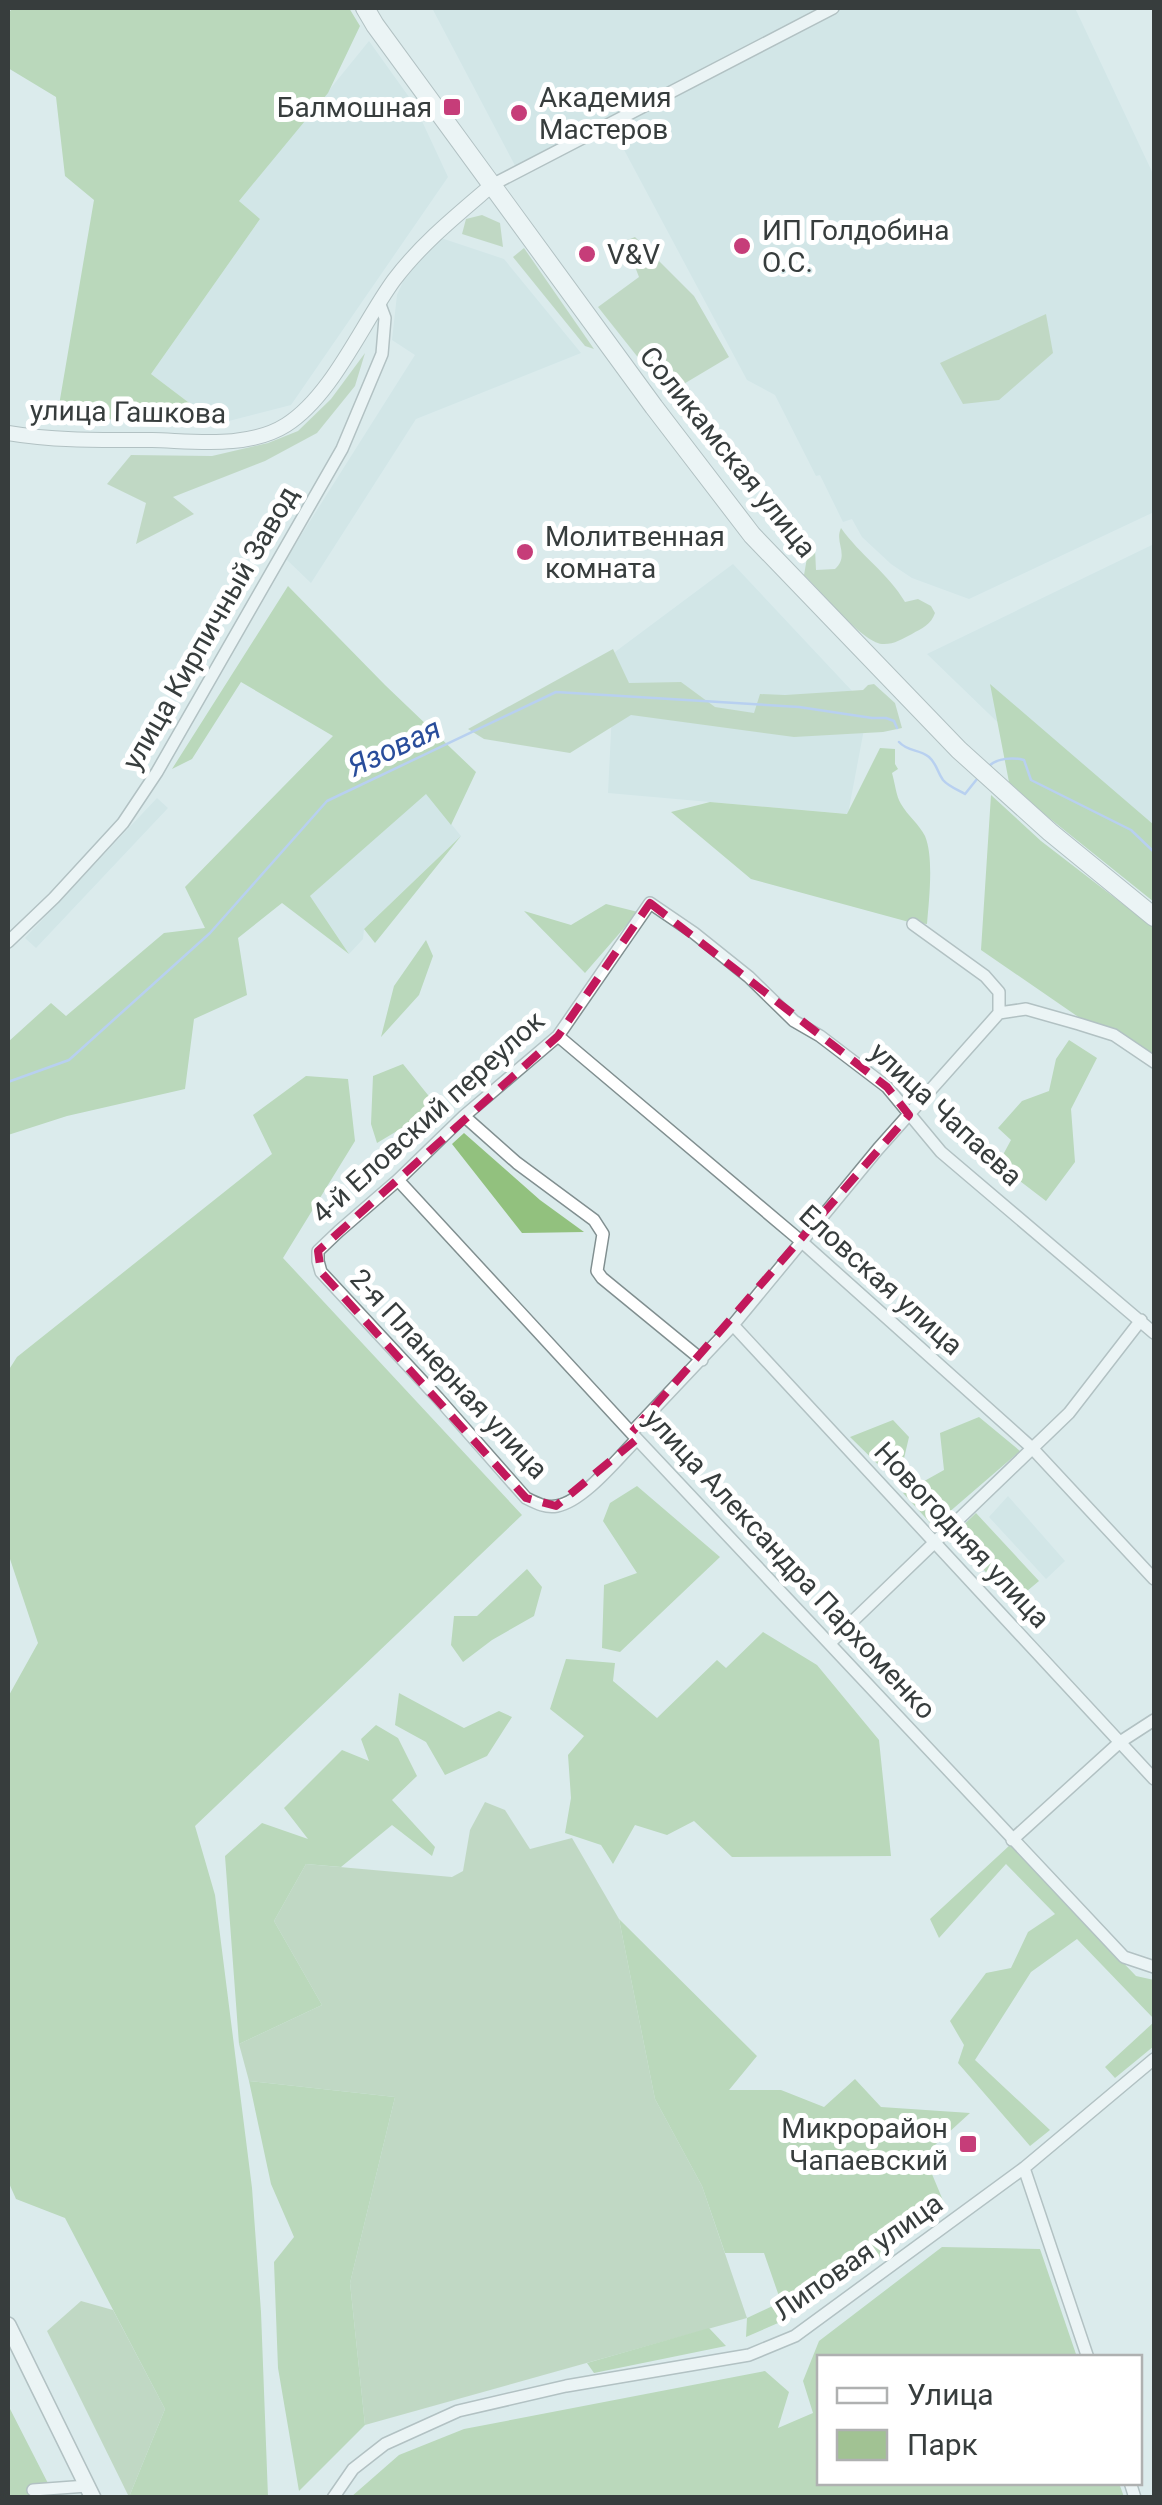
<svg xmlns="http://www.w3.org/2000/svg" width="1162" height="2505" font-family="Roboto,sans-serif">
<rect width="100%" height="100%" fill="#dbebec"/>
<!-- built -->
<path fill="#c7e0e1" d="M432,8H1075L1154,176V512L969,599L912,578L891,564L862,537L852,519L843,522L820,475L816,476L775,395L747,380L614,131L520,175Z
M369,41L414,104L448,177L291,405L217,424L151,374L260,219L239,201Z
M441,238L504,259L581,353L416,419L311,583L286,559L415,355L392,340L397,295L406,275Z
M1154,544V858L1109,830L927,654Z
M733,564L868,708L848,814L608,793L615,652Z
M426,793L461,836L364,929L363,939L349,954L310,896Z
M157,798L168,808L36,948L25,938Z
M1008,1496L1065,1561L1046,1579L989,1517Z"/>
<!-- green -->
<path fill="#a1c293" d="M482,215L500,223L503,247L462,234L466,219Z
M635,237L694,296L729,357L682,385L663,389L598,307L639,277L625,241Z
M524,248L594,349L585,346L513,257Z
M1046,314L1053,353L999,400L963,404L940,363Z
M365,353L355,386L317,433L265,461L173,497L194,514L136,544L146,503L107,484L131,455L212,456L268,443L298,431L331,399Z
M841,528C860,555 888,573 905,602L918,599L931,606L935,613C931,625 922,628 912,634C902,639 893,645 882,644C862,642 820,590 804,575L808,552L804,538L815,549L816,570L835,569C850,555 834,543 841,528Z
M613,649L629,683L681,682L715,707L754,713L760,694L785,695L863,690L868,685L874,684L895,703L902,728L883,732L794,737L631,715L570,753L484,739L468,729Z
M485,1802L505,1810L530,1849L572,1838L619,1919L655,2099L702,2186L747,2318L365,2425L350,2283L395,2097L249,2081L239,2044L322,2005L274,1921L306,1864L452,1877L463,1871L470,1830Z
M81,2301L113,2310L165,2409L129,2497L47,2331Z"/>
<!-- forest -->
<path fill="#92c17e" d="M13,8H349L360,26L328,93L239,201L260,219L151,374L217,424L57,417L94,200L65,176L56,97L8,68V13Z
M288,586L385,685L476,772L451,825L426,794L310,896L349,954L282,903L238,938L247,995L194,1019L185,1089L67,1116L8,1135V1042L51,1003L66,1016L164,933L205,928L185,887L333,736L241,682L192,759L172,769Z
M990,684L1154,825V902L1043,813L1009,782Z
M880,748L895,749V764L898,769L892,773C895,783 896,796 901,804C908,816 919,824 925,836C934,857 929,900 927,924L909,922L751,879L671,812L710,802L847,814Z
M991,795L1041,841L1154,928V1069L981,950Z
M461,836L375,943L364,929Z
M606,904L638,912L585,973L524,911L571,925Z
M426,940L433,956L419,995L381,1037L394,986Z
M1069,1040L1097,1058L1071,1109L1075,1162L1046,1201L998,1164L1011,1140L998,1128L1022,1101L1049,1091L1056,1059Z
M403,1064L432,1100L442,1122L427,1134L417,1119L377,1143L371,1124L373,1076Z
M306,1076L348,1079L355,1141L283,1258L522,1515L195,1826L215,1895L252,2188L261,2312L268,2497H129L165,2409L65,2218L16,2199L8,2181V1697L38,1643L8,1553V1371L17,1357L272,1154L253,1115Z
M464,1133L540,1200L584,1232L522,1233L452,1144Z
M979,1417L1020,1451L933,1526L903,1493L944,1470L940,1433Z
M893,1420L909,1437L898,1484L850,1437Z
M637,1486L720,1557L620,1652L602,1648L604,1585L637,1573L603,1521L610,1503Z
M976,1513L1039,1581L1014,1602L952,1536Z
M527,1569L542,1587L534,1616L492,1640L463,1662L451,1645L454,1616H477Z
M763,1632L817,1665L879,1740L891,1856L732,1857L694,1821L667,1835L635,1825L613,1864L601,1845L565,1833L571,1798L568,1755L584,1736L550,1709L566,1659L615,1663L613,1681L657,1718L717,1660L726,1668Z
M399,1693L464,1728L499,1711L512,1717L487,1756L445,1775L426,1742L395,1725Z
M376,1725L398,1738L417,1776L392,1800L435,1847L432,1856L392,1825L341,1867L306,1864L274,1921L322,2005L239,2044L225,1856L262,1823L308,1839L284,1808L342,1750L369,1761L361,1739Z
M1010,1845L1136,1976L1154,1980V2019L1077,1939L1031,1972L975,2060L1050,2130L1030,2146L958,2063L964,2045L950,2021L986,1973L1011,1968L1028,1932L1055,1914L1006,1864L939,1938L930,1919Z
M619,1919L757,2056L729,2090H781L824,2107L855,2079L881,2107L970,2113L924,2155L947,2210L856,2273L844,2265L785,2320L746,2337L747,2318L781,2302L764,2253H725L702,2186L655,2099Z
M1154,2022V2046L1115,2078L1105,2067Z
M249,2081L395,2097L350,2283L365,2425L299,2491L278,2368L274,2262L294,2237L271,2184Z
M942,2247L1040,2249L1077,2357L820,2358V2482L1119,2483L1124,2497H351L399,2455L464,2429L765,2371L789,2392L778,2428L813,2413L803,2381L819,2341Z
M709,2328L726,2346L594,2373L587,2363Z
M8,2405L55,2497H8Z"/>
<g fill="none" stroke-linecap="round" stroke-linejoin="round">
<!-- stream -->
<path stroke="#8eb0f3" stroke-width="2.5" d="M899,742C908,752 919,749 929,757C937,764 937,772 943,780C948,786 958,790 965,794L977,779
M989,766C997,758 1013,757 1024,760L1031,780L1131,830L1154,852
M8,1082L69,1060L210,933L327,801L556,692L799,707L872,718H886L894,721L897,728"/>
<!-- minor casing -->
<g stroke="#818f90" stroke-width="14">
<path id="minor" d="M492,185L833,8
M913,924L985,976L999,992V1013
M8,942L54,898L123,823L157,772L342,449L382,354L385,318L379,302
M999,1013L1026,1009L1079,1024L1114,1035L1154,1062
M558,1036L802,1242L1032,1448L1154,1579
M464,1116L517,1163L594,1220L603,1234L597,1271L602,1278L702,1360
M398,1180L637,1439L1124,1957L1154,1967
M733,1325L1154,1779
M632,1432L733,1325L878,1149L999,1013
M637,1439C618,1458 584,1501 557,1506C545,1508 536,1503 526,1498L438,1398L321,1272L318,1261V1251L339,1231L398,1180L464,1116L558,1036L650,903L694,933L749,977L794,1021L820,1036L887,1087L941,1152L1154,1333
M830,1643L1069,1413L1141,1320
M1012,1840L1120,1742L1154,1720
M1024,2168L1088,2358
M1130,2482L1135,2498
M33,2490L87,2486
M333,2498L353,2469L385,2444L458,2411L566,2386L749,2355L795,2336L1024,2168L1154,2059"/>
</g>
<!-- tertiary casing -->
<g stroke="#818f90" stroke-width="16">
<path id="tertiary" d="M8,433C55,441 103,440 152,440C194,441 248,449 286,425C332,396 362,324 394,280C422,243 457,215 492,185"/>
</g>
<!-- secondary casing -->
<g stroke="#818f90" stroke-width="18">
<path id="secondary" d="M8,2325L93,2498"/>
</g>
<!-- primary casing -->
<g stroke="#818f90" stroke-width="20">
<path id="primary" d="M365,8L375,25L654,407L752,535L959,750L1050,832L1154,917"/>
</g>
<!-- minor -->
<use href="#minor" stroke="#fff" stroke-width="11"/>
<!-- tertiary -->
<use href="#tertiary" stroke="#fff" stroke-width="14"/>
<!-- secondary -->
<use href="#secondary" stroke="#fff" stroke-width="15"/>
<!-- primary -->
<use href="#primary" stroke="#fff" stroke-width="18"/>
</g>
<!-- marked area -->
<path d="M0 0H1162V2505H0ZM650,903L887,1087L909,1115L632,1432L637,1439L556,1506L526,1498L321,1272L318,1251L558,1036Z" fill="#dbebec" fill-opacity=".55" fill-rule="evenodd"/>
<path fill="none" stroke="#c2185b" stroke-width="8" stroke-dasharray="20 12" stroke-linejoin="round" d="M650,903L887,1087L909,1115L632,1432L637,1439L556,1506L526,1498L321,1272L318,1251L558,1036Z"/>
<!-- markers -->
<g fill="#c63d79" stroke="#fff" stroke-width="4">
<rect x="442" y="97" width="20" height="20" rx="5"/>
<circle cx="519" cy="113" r="10"/>
<circle cx="742" cy="246" r="10"/>
<circle cx="587" cy="254" r="10"/>
<circle cx="525" cy="552" r="10"/>
<rect x="958" y="2134" width="20" height="20" rx="5"/>
</g>
<g text-anchor="middle" dominant-baseline="central" stroke-width="10" stroke-linejoin="round" paint-order="stroke">
<!-- poi labels -->
<g font-size="28" fill="#373d3d" stroke="#fff" text-anchor="start">
<text x="539" y="97">Академия<tspan x="539" dy="32">Мастеров</tspan></text>
<text x="432" y="107" text-anchor="end">Балмошная</text>
<text x="762" y="230">ИП Голдобина<tspan x="762" dy="32">О.С.</tspan></text>
<text x="607" y="254">V&amp;V</text>
<text x="545" y="536">Молитвенная<tspan x="545" dy="32">комната</tspan></text>
<text x="948" y="2128" text-anchor="end">Микрорайон<tspan x="948" dy="32">Чапаевский</tspan></text>
</g>
<!-- street labels -->
<g font-size="28" fill="#373d3d" stroke="#fff">
<text transform="translate(128 412) rotate(1)">улица Гашкова</text>
<text transform="translate(728 452) rotate(51)">Соликамская улица</text>
<text transform="translate(210 628) rotate(-60)">улица Кирпичный Завод</text>
<text transform="translate(946 1114) rotate(43)">улица Чапаева</text>
<text transform="translate(428 1117) rotate(-42)">4-й Еловский переулок</text>
<text transform="translate(881 1280) rotate(42)">Еловская улица</text>
<text transform="translate(449 1374) rotate(47)">2-я Планерная улица</text>
<text transform="translate(962 1535) rotate(47)">Новогодняя улица</text>
<text transform="translate(790 1564) rotate(47)">улица Александра Пархоменко</text>
<text transform="translate(858 2257) rotate(-35)">Липовая улица</text>
</g>
<!-- water labels -->
<g font-size="30" font-style="italic" fill="#294d9b" stroke="#fff">
<text transform="translate(394 747) rotate(-25)">Язовая</text>
</g>
</g>
<!-- border -->
<rect width="1162" height="2505" fill="none" stroke="#373d3d" stroke-width="20"/>
<!-- legend -->
<rect x="817" y="2355" width="325" height="130" fill="#ffffff" stroke="#afb1b1" stroke-width="2.5"/>
<rect x="837" y="2388" width="50" height="15" fill="#ffffff" stroke="#afb1b1" stroke-width="2.5"/>
<text x="907" y="2405" font-size="30" fill="#373d3d">Улица</text>
<rect x="837" y="2430" width="50" height="30" fill="#a1c293" stroke="#afb1b1" stroke-width="2.5"/>
<text x="907" y="2455" font-size="30" fill="#373d3d">Парк</text>
</svg>
